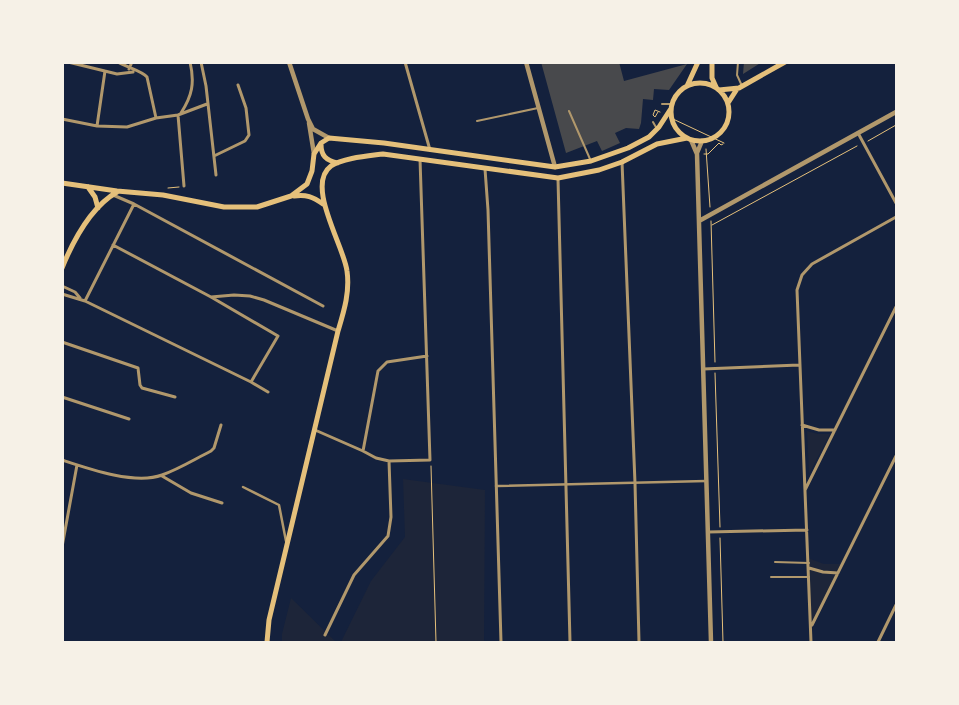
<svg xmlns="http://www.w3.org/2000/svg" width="959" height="705" font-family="Lato,sans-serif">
<rect width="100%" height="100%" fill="#14213d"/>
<!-- green -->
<path fill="#1d2539" d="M807,431L818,434H830L809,474Z
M403,479L485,490L484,642H341L371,581L405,537Z
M808,558L824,564H842L811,627Z
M291,598L336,642H282V634Z"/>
<!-- building -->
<path fill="#48494c" d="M541,62H619L624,81L687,64L669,90L654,89L653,100L643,99L641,123L639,129L626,128L615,133L620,143L602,151L597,141L566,153Z
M744,62H762L743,74Z"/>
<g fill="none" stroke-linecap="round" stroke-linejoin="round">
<!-- path -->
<path stroke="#e5c07b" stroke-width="1" d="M658,112L655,117L653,115L655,110L660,112
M673,119L724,143
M868,141L896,125
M706,149L710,207
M704,154H708L719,143L721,145L723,144
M168,188L179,187
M711,221L715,362
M712,225L857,146
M715,373L720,527
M431,466L436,642
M720,538L723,642"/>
<!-- service -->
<path stroke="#b1986c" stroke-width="2" d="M738,62L737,75L742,86
M662,104H672
M569,111L590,159
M477,121L538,108
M653,122L657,129
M775,562L809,563
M771,577H809"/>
<!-- pedestrian -->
<path stroke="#b1986c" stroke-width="2.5" d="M496,486L706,481
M243,487L279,505L286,541"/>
<!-- minor -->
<path stroke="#b1986c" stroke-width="3" d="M68,62L117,74L133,72
M118,62C126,67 142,71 147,77L156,118
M201,62L206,86L216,175
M405,62L430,150
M129,69L132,62
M181,113C192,96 195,83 190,62
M178,115L184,186
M62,119L97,126L127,127L156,118L178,115L207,104
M97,126L105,71
M858,133L896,203
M214,156L245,141L249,135L246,108L238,85
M622,162L635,483L639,642
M485,169L488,210L501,642
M558,179L570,642
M113,195L134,204L323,306
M113,245L211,297L278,336L251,382
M62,286L75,292L80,298
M62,294L85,301L251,382L268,392
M211,297L234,295L250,296L264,300L338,331
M85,301L134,204
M62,342L138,368L140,385L142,388L175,397
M703,369L799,365
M62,397L129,419
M802,425L819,430H835
M315,430L363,451L376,458L389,461L430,460L420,159
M363,451L378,371L387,362L427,356
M62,460C89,469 135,485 162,475C179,469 195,459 211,451L214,448L221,425
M162,476L191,493L222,503
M805,490L896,307
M708,532L807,530
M62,547L77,465
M809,568L823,572L838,573
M812,625L896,456
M325,635L354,575L388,536L391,517L389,461
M811,642L797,290L802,275L812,264L896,217
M878,642L896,605"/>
<!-- tertiary -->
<path stroke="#b1986c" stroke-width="4.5" d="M289,62L308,119L313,129L329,138
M526,62L555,167
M309,123L314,154
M691,140L697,154L711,642
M697,153L702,141
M699,221L896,112"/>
<!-- secondary -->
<path stroke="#e5c07b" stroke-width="5" d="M712,62V78L716,87
M671 112a29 29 0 1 1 58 0a29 29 0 1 1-58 0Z
M687,86L698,62
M719,90L739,88L785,62
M728,103L737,89
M321,144C321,156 326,160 337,163
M62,183L117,191L163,195L224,207H257L291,196L307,184L312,171L314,154L321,143L329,138L384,143L555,167L591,161L628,148L649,137L659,127L670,110
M88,187L95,197L98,208
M294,196C306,194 313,197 323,204
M62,268C73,241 91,207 117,192
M267,642L269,620L338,331C344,311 350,292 347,271C344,246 305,185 331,166C343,158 368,156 383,154L558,178L599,170L622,162L657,144L687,138"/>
</g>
<!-- border -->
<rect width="959" height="705" fill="none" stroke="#f6f1e7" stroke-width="128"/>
</svg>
